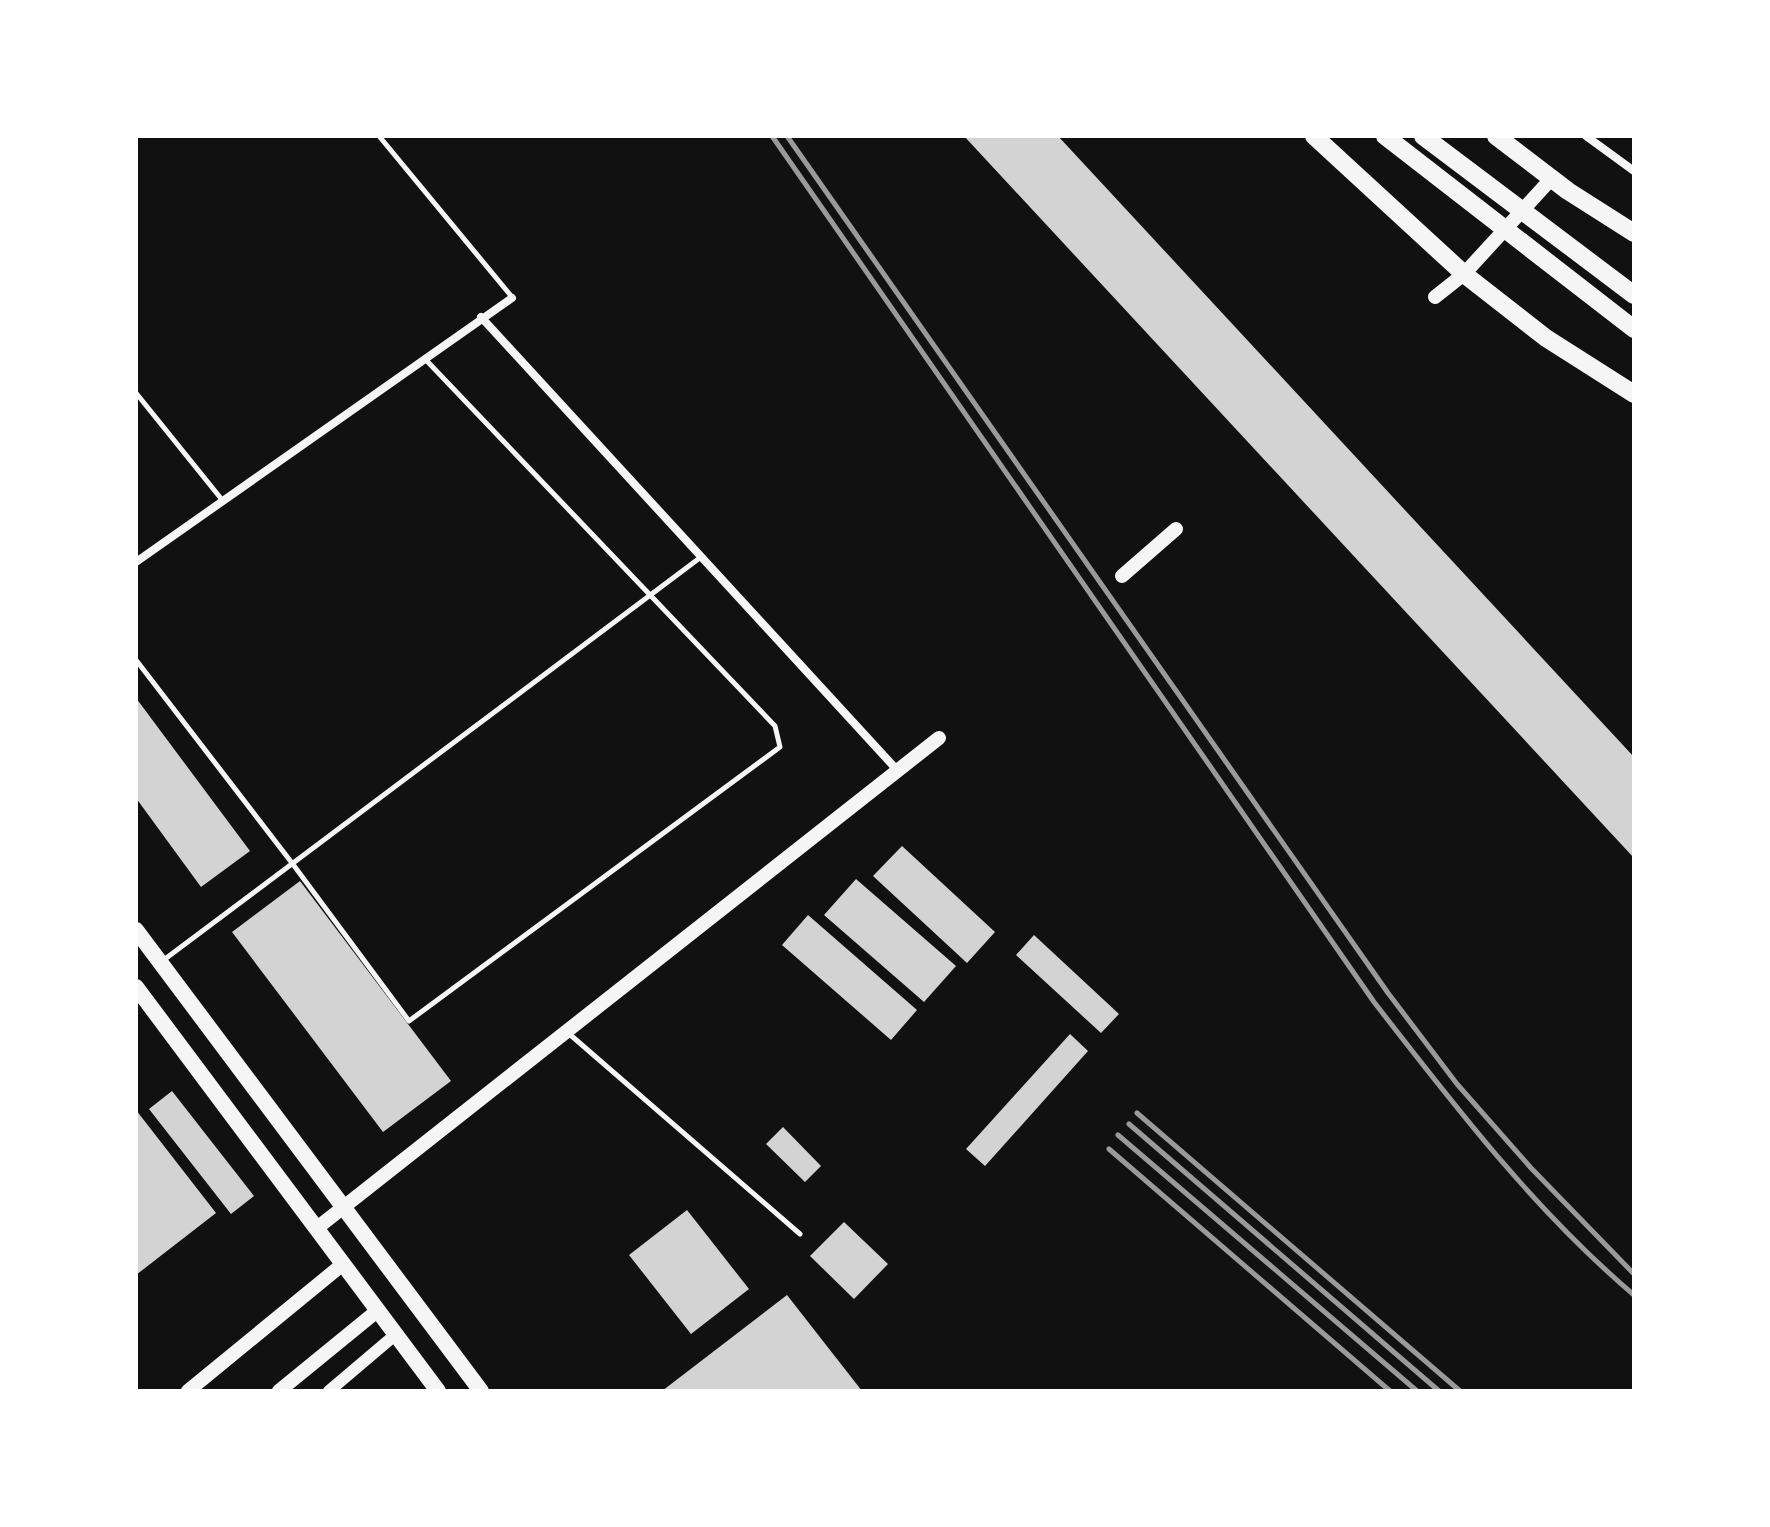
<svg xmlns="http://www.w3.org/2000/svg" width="1770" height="1527" font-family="'IBM Plex Sans',sans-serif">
<rect width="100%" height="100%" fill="#111"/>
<!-- building -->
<path fill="#d3d3d3" d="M964,136H1058L1634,757V858Z
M136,698L250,851L201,887L136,798Z
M902,846L995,932L967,963L873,876Z
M856,879L956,966L924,1002L824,915Z
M300,881L451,1081L383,1132L232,932Z
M808,915L917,1010L891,1040L782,945Z
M1034,935L1119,1014L1101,1033L1016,955Z
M1070,1034L1088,1051L985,1166L966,1149Z
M172,1091L254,1196L231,1214L149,1109Z
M136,1110L216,1213L136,1275Z
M783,1127L821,1166L805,1182L766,1144Z
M687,1210L749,1289L691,1334L629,1255Z
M844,1222L888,1264L854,1299L810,1256Z
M787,1295L862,1391H662Z"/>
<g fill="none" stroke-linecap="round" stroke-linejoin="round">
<!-- service -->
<path stroke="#f5f5f5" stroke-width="5" d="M379,136L512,297
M136,393L223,501
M136,660L292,863L409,1021L780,747L775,726L425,359
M161,962L701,557
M567,1032L800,1234"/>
<!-- minor -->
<path stroke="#f5f5f5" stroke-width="8" d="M1586,136L1634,171
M481,317L898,771
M136,562L512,298"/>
<!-- tertiary -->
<path stroke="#f5f5f5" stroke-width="12" d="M329,1391L395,1335"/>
<!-- secondary -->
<path stroke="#f5f5f5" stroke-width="14" d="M1435,297L1464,274L1552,178
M1122,576L1176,529
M317,1228L939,738
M188,1391L343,1264
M279,1391L377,1311"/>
<!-- trunk -->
<path stroke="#f5f5f5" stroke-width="16" d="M136,930L481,1391
M136,987L438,1391"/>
<!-- motorway -->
<path stroke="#f5f5f5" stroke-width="18" d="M1314,136L1464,274L1546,338L1634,394
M1385,136L1634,329
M1423,136L1634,295
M1496,136L1568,191L1634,233"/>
<!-- rail -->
<path stroke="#9a9a9a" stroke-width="5" d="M772,136L1374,1002C1454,1105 1534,1210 1634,1295
M787,136L1388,993L1457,1084L1531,1168L1634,1274
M1137,1113L1460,1391
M1129,1124L1439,1391
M1118,1135L1417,1391
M1109,1149L1390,1391"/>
</g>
<!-- border -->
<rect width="1770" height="1527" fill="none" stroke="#ffffff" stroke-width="276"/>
</svg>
